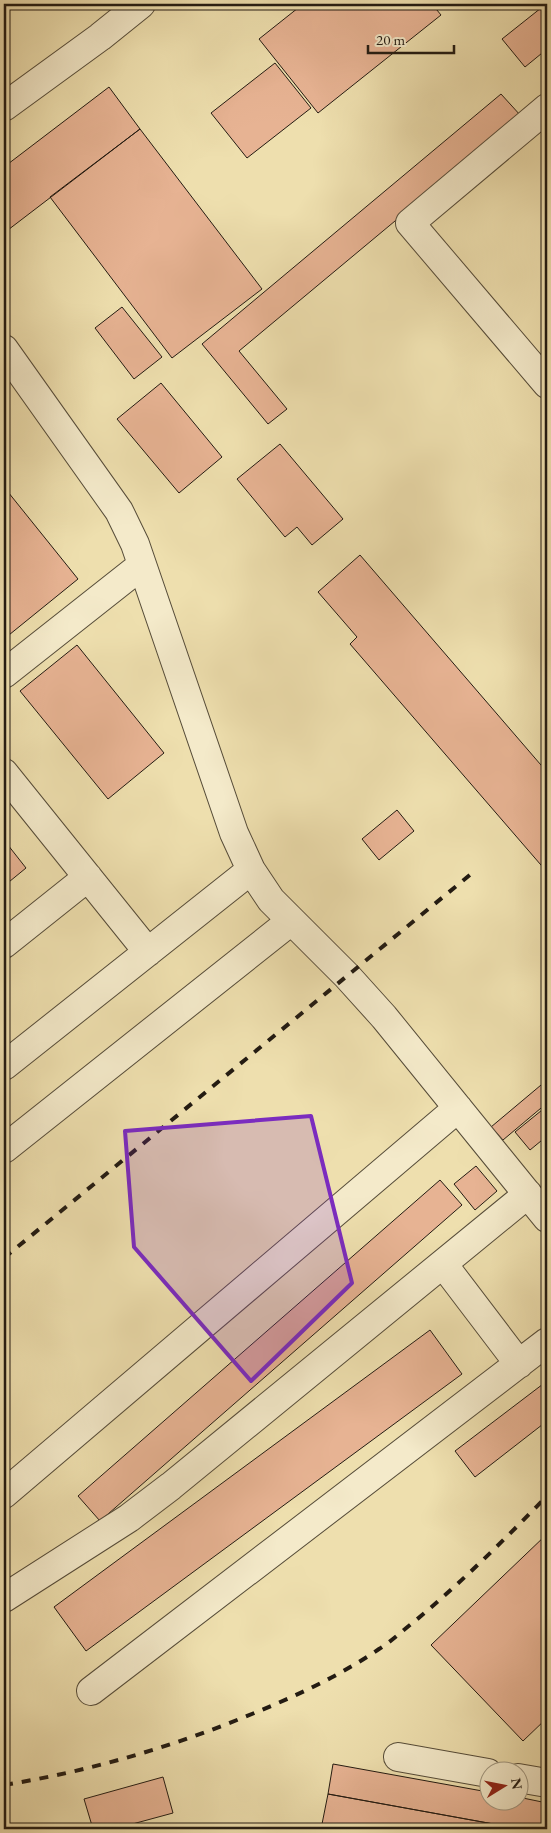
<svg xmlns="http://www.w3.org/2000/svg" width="551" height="1833" font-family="'EB Garamond',serif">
<rect width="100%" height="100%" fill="#eedfae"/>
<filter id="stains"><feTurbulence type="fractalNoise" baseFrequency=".004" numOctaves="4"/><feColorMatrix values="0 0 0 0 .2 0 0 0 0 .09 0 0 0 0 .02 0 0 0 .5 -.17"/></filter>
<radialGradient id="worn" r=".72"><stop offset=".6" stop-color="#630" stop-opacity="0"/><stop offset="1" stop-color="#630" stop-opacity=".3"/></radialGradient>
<!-- building -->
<path fill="#e7b393" stroke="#231b12" d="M303,4H432L441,15L318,113L259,39Z
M537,4H547V49L525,67L502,39L541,8Z
M275,63L311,108L247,158L211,113Z
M109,87L140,129L4,233V167Z
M501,94L521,116L239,351L287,409L268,424L202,344Z
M140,129L262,289L172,358L50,197Z
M122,307L162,357L134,379L95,328Z
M161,383L222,457L179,493L117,419Z
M280,444L343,519L312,545L297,527L285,537L237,479Z
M4,487L78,579L4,639Z
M360,555L547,772V872L350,644L357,637L318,592Z
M77,645L164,753L108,799L20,691Z
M397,810L414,831L379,860L362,839Z
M4,840L26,868L4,886Z
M547,1080V1103L503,1140L491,1127Z
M547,1106V1136L530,1150L515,1132Z
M476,1166L497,1191L475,1210L454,1184Z
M440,1180L462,1205L100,1521L78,1496Z
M430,1330L462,1374L86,1651L54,1607Z
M547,1381V1421L475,1477L455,1451Z
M547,1534V1718L523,1741L431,1645Z
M333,1764L488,1792V1800H518V1797L547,1803V1829H521L328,1794Z
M163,1777L173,1813L114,1829H93L84,1799Z
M328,1794L521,1829H321Z"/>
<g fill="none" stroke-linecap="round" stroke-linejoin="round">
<!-- minor casing -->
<g stroke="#564c39" stroke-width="30">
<path id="minor" d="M4,107L100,37L141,4
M547,108L410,223L547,384
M4,349L119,511L135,544L234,833L251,870L271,900L347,976L384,1017L547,1218
M4,674L142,565
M4,773L148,952
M4,944L88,877
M4,1066L251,870
M4,1149L291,921
M443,1264L519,1364
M4,1494L458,1108
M4,1598L129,1518L171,1486L528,1194
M91,1691L547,1342
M398,1757L488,1773
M518,1778L547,1783"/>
</g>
<!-- minor -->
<use href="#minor" stroke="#f4eaca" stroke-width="28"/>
<!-- rail -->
<path stroke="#231b12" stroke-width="4" stroke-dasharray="9 9" stroke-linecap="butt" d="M4,1258L471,874
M4,1785C84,1772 162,1750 237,1720C287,1700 335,1679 379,1649C392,1641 403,1630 415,1621C462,1582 505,1539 547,1496"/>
</g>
<!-- marked area -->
<path fill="#7b2cbf" fill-opacity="0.2" stroke="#7b2cbf" stroke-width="4" stroke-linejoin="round" d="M311,1116L352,1283L251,1381L134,1247L125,1131Z"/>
<!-- margin -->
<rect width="551" height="1833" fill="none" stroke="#eedfae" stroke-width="20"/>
<rect x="5" y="5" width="541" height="1823" fill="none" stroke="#231b12" stroke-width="2.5"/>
<rect x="10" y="10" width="531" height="1813" fill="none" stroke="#231b12"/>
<!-- north arrow -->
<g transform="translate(504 1786) rotate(80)"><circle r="24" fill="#f4eaca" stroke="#a09780"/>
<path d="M0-4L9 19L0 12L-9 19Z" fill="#8f2418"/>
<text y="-8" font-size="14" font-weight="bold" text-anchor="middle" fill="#231b12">N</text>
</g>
<!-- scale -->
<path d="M368 45v8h86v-8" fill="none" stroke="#231b12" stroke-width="2.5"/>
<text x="376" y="45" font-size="15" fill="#231b12" stroke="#f4eaca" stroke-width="4" paint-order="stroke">20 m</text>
<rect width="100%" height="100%" filter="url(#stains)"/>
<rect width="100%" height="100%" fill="url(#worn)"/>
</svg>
